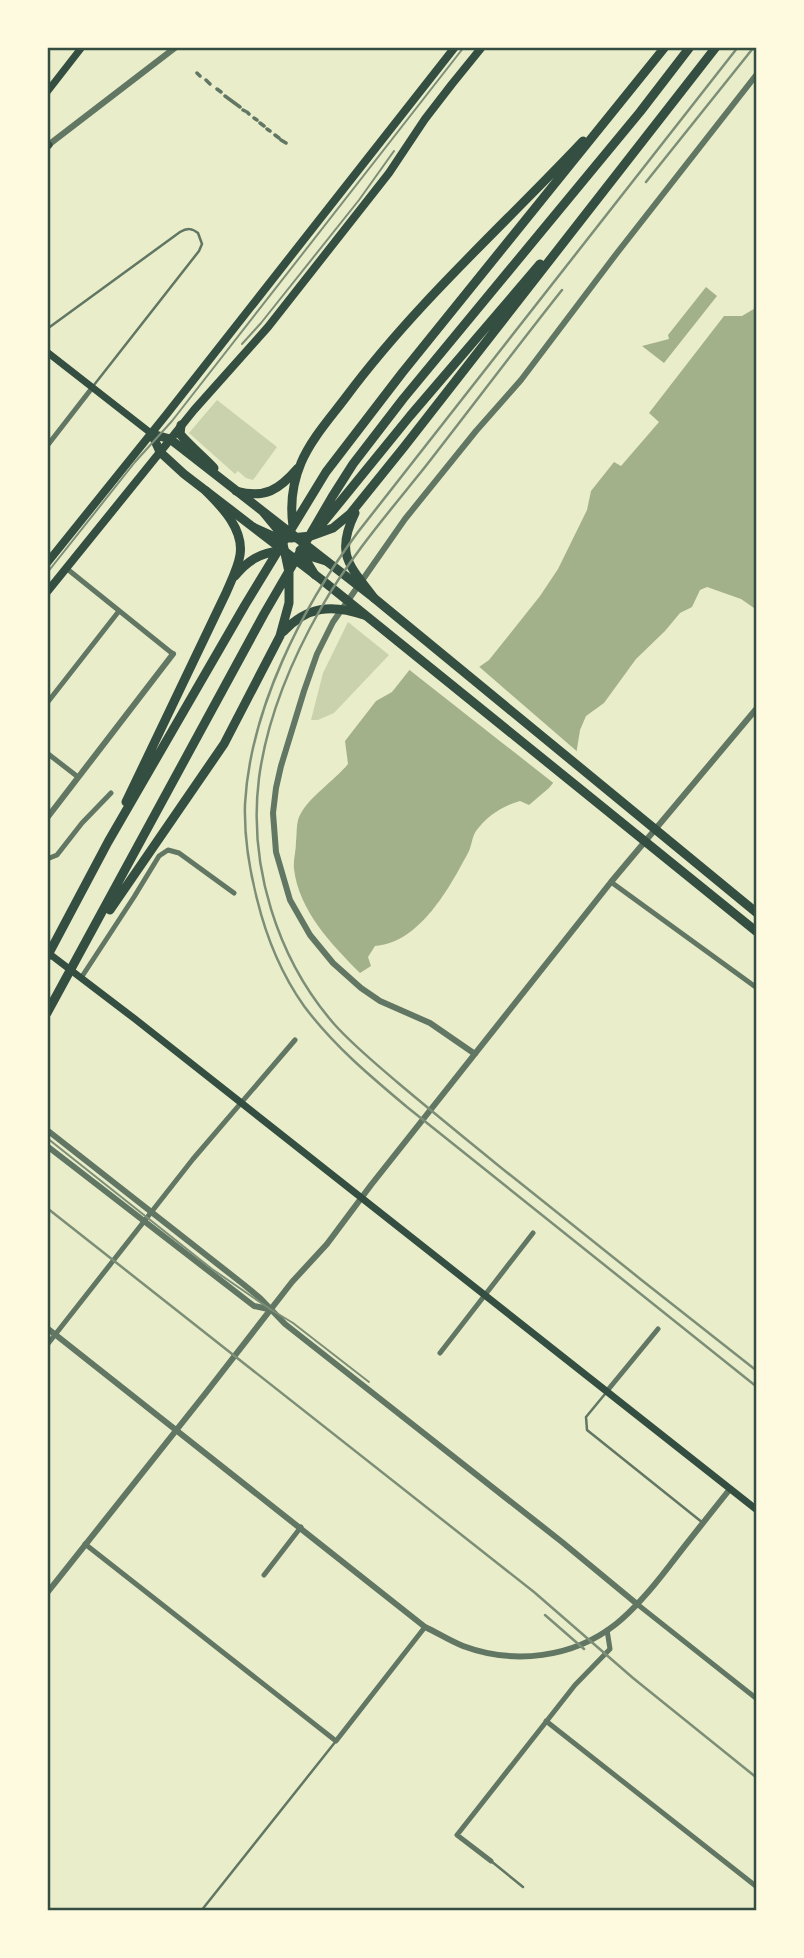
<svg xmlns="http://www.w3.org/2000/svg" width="804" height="1958" font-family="'Golos Text',sans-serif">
<rect width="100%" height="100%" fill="#e9edc9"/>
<!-- green -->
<path fill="#cad2ad" d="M217,400L277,447L253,480L246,478L238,471L235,474L189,433Z
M348,622L389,655L334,713L318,720H311L323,673Z"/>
<!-- water -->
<path fill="#a3b18a" d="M706,287L717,296L664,363L642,346L669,339L668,335Z
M757,307V606L754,608L741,599L707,587L700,590L692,607L680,613L665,631L636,659L604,703L586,716L580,730L576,755L549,788L529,805L520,801C502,806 487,816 476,831C472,837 472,844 469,851C450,887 420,943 375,946L368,957L371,966L360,973C332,945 299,911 294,869C293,861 296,851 296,842C297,834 296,822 300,815C309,797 334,781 348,764L345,741L376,701L392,692L411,668L479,667L489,660L540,596L558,569L587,510L591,491L614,462L621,466L659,422L649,413L724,316H742Z"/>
<!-- pier -->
<path fill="#e9edc9" d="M431,660L452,666L476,664L580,754V756L556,785L407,668L411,664Z"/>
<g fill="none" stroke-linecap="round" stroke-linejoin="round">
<!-- service -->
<path stroke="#617663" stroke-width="2.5" d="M47,329L180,232C187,228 192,228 198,233L202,244L199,251L94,385
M605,1394L586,1417L587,1430L703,1523
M491,1861L523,1887
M201,1911L336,1741"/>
<!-- pedestrian -->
<path stroke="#617663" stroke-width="3.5" d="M197,73L200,76
M206,80L210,84
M217,89L221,92
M225,96L240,107
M243,110L245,111
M247,112L249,114
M254,118L257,120
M260,123L264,126
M267,129L270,131
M275,135L279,138
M281,140L286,143"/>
<!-- minor -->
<path stroke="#617663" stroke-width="5" d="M47,446L92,388
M66,568L173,654
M47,703L119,611
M47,753L78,777
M47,859L57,855L82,823L111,793
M611,882L757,988
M81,978L134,897L159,856L168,850L179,853L234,893
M47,1345L193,1159L295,1040
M440,1353L533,1233
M607,1391L658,1329
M85,1544L336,1741L425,1627
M264,1575L301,1527
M637,1604L757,1699
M546,1721L757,1887
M491,1861L457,1835L575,1685L610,1649L607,1630"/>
<!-- tertiary -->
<path stroke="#617663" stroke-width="6" d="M47,146L176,47
M47,818L173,654
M475,1054L430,1023L380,1001L361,988L333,963L310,935L290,900L276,852L273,813L276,788L281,766L304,691L317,654L333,622L405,519L476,431L521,380L617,253L757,74
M47,1130L243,1284L260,1298L285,1324L562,1542L637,1604
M47,1146L254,1306L268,1309
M47,1328L425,1627C438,1633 450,1641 463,1646C514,1665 573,1658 616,1624C637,1607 654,1586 670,1565C690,1539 710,1514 730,1489
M47,1593L205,1394L292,1282L327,1244L371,1185L611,882L757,708"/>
<!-- secondary -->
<path stroke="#344e41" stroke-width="7" d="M47,92L82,47
M47,147L49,145
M47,352L152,434
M47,952L135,1019L757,1510"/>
<!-- primary -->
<path stroke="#344e41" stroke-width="8" d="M47,563L166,415L455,47
M47,592L194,410L268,327L389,173L425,119L452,84L482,47"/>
<!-- trunk -->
<path stroke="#344e41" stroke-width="9" d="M181,425L180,434C190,446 203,456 214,468
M152,434L160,452L184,474L322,580L757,932
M152,434L170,439L374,598L757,913"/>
<!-- motorway -->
<path stroke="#344e41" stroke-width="9" d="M236,491C265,499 279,490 298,468
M355,513C335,554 349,565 374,598
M293,526C290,505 293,482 301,463C311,439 331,417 346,397C416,303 503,226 583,141
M255,528L275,537L291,538L311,536L333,528L350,514L404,447L716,47
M318,529L410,416L540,264
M300,550L315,575
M300,553L326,561
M235,576C247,561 260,553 279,551
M283,632C307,606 332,604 364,615
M126,802L226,593C231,581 238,568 240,555C244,530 223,508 206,491
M110,910L224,744L280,636L289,603V572L283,544L278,530L264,513
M47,957L108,842L245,605L326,472L402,373L665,47
M47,1013L264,614L332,497L353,464L403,399L640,112L690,47"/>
<!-- tram -->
<path stroke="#7c8e77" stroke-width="2" d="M242,344L261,323L359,200L394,151
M47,573L135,462L172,421L464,47
M47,1138L212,1269L270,1309L293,1323L369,1382"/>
<!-- rail -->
<path stroke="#7c8e77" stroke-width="2.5" d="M738,47L358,532C302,607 250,710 245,804C244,836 249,868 257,899C266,936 282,975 304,1006C333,1045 370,1076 407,1107L757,1387
M646,182L754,47
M562,290C516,348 471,408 425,467C389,512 350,557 321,608C292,659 267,718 259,778C248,865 277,959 335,1025C354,1046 375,1063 397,1082C429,1109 461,1135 494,1162C581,1232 669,1302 757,1371
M47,1208L534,1592L633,1678L757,1778
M545,1615L584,1649"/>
</g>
<!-- border -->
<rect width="804" height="1958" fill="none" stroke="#fefae0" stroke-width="98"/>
<rect x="49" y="49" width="706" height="1860" fill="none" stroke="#344e41" stroke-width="2.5"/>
</svg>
